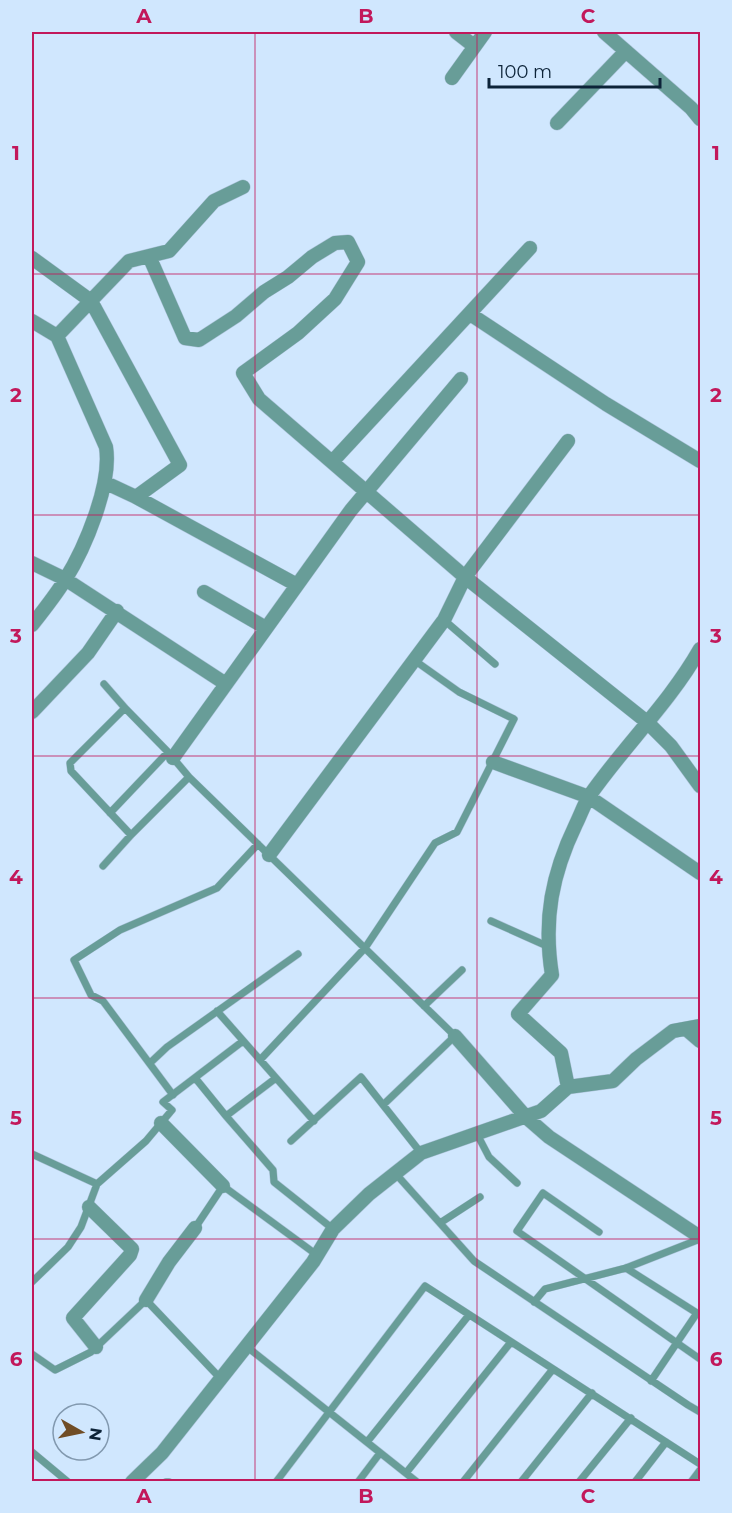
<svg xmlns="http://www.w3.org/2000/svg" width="732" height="1513" font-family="Montserrat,sans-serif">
<rect width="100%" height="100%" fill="#d0e7fe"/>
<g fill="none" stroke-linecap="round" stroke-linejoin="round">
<!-- lane casing -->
<g stroke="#adc4da" stroke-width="8">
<path id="lane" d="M444,620L495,664
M104,684L125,708
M189,777L131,835L71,771L70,763L125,708L168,752L189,777L455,1036L383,1105
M110,813L168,752
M103,866L131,835
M491,921L547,946
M424,1006L462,970
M217,1011L314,1121
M260,1060L365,948L435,843L457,832L514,719L459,692L414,660
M150,1063L167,1047L298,954
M196,1079L226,1116L273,1170L274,1182L333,1229
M173,1095L103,1001L91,995L74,960L120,930L217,888L258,844
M226,1116L276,1078
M477,1134L489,1157L517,1183
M291,1141L361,1077L421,1153
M32,1154L97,1184
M395,1173L474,1261L688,1405L700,1412
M440,1223L480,1197
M195,1228L223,1186L317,1255
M599,1232L543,1193L517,1231L700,1359
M626,1268L700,1315
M32,1282L68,1247L81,1227L97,1184L146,1141L172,1110L163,1102L243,1041
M534,1302L545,1289L626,1268L700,1239
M246,1346L417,1482
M32,1354L55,1370L91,1352L146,1300L221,1379
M651,1381L697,1313
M367,1442L469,1315
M32,1452L68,1482
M406,1473L511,1342
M166,1482H169
M276,1482L425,1286L700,1464
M358,1482L380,1453
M463,1482L553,1369
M521,1482L592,1393
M579,1482L631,1418
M635,1482L666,1442
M691,1482L700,1470"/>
</g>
<!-- street casing -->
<g stroke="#adc4da" stroke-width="15">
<path id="street" d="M456,32L474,46
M604,32L691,108L700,119
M452,78L485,32
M557,123L626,51
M149,256L185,338L199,340L236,316L264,292L288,277L312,257L335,243L348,242L358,262L335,299L298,333L243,373L259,399L465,577L647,722L671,746L700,786
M32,258L91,301L180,465L136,497L106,483
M470,314L606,404L700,461
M32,321L57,336L129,261L169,251L214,201L243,187
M332,462L530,248
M136,497L297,585
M32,563L65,579L226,684
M204,592L266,628
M32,625C43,611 55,596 65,580C85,548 112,484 106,447L57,336
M32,712L88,653L117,611
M173,758L351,510L461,379
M493,762L589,797L700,873
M269,855L444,620L465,577L568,441
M686,1029L700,1041
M455,1036L526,1117L549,1137L700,1237
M568,1087L561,1053L518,1014L552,975C543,919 552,874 576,824C581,814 584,804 590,795C625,745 670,702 700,649
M161,1123L223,1186
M89,1207L132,1249L130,1255L73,1318L96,1347
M146,1300L169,1262L195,1228
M132,1482L162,1453L313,1262L333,1229L369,1194L421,1153L541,1111L568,1087L613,1081L636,1059L673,1031L700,1026"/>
</g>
<!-- lane -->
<use href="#lane" stroke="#689d98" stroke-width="7"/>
<!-- street -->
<use href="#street" stroke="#689d98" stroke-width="14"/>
</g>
<!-- grid -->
<path fill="none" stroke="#c2185b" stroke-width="1.5" stroke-opacity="0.55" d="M255,32V1482M477,32V1482M32,274H700M32,515H700M32,756H700M32,998H700M32,1239H700"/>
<!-- border -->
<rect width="732" height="1513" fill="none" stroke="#d0e7fe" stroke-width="66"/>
<!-- north arrow -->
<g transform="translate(81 1432) rotate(99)"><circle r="28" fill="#d0e7fe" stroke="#8299af" stroke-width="1.5"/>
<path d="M0-4.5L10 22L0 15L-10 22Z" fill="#704d26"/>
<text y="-9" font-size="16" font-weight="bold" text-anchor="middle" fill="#0c2338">N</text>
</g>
<!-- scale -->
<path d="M489 78v9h171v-9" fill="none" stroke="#0c2338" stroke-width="3"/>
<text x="498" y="78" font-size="18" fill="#0c2338" stroke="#d0e7fe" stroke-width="4.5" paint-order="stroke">100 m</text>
<rect x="33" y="33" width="666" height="1447" fill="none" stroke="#c2185b" stroke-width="2"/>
<g font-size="20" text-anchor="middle" font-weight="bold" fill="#c2185b">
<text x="144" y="23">A</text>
<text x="366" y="23">B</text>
<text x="588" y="23">C</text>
<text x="16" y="160">1</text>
<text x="716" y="160">1</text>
<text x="16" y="402">2</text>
<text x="716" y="402">2</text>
<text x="16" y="643">3</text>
<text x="716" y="643">3</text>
<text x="16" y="884">4</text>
<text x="716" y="884">4</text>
<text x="16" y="1125">5</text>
<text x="716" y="1125">5</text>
<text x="16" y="1366">6</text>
<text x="716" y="1366">6</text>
<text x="144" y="1503">A</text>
<text x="366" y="1503">B</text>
<text x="588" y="1503">C</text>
</g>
</svg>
